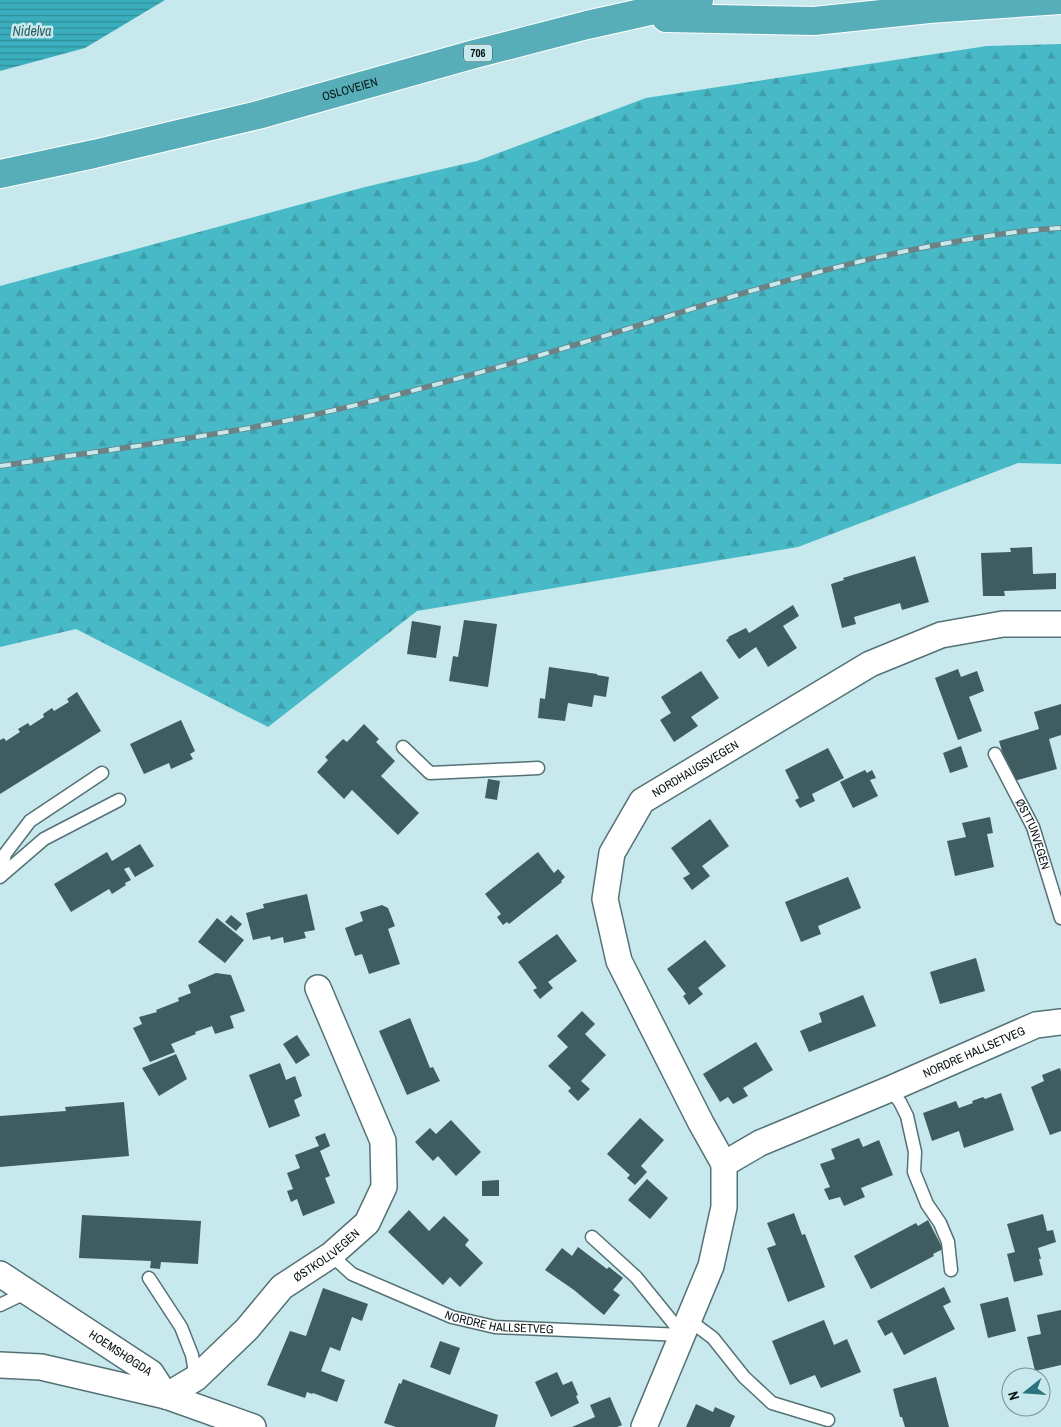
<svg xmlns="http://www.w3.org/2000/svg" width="1061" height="1427" font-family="'Archivo Narrow',sans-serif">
<defs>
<pattern id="forest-firs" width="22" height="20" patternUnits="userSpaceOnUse" patternTransform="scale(1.25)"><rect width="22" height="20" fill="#48bac7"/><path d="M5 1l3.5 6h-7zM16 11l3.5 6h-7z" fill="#3e9faa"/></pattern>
<pattern id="water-rules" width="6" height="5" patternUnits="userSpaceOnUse" patternTransform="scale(1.25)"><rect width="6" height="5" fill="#3aaebc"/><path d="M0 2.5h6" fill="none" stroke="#2f8c97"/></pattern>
</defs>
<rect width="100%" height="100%" fill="#c7e8ec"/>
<!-- forest -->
<path fill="url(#forest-firs)" d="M1061,44V464L1018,463L798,547L417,611L268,727L76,629L0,647V286L365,187L477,161L646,98L987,46Z"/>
<!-- water -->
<path fill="url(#water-rules)" d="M0,0H165L85,48L0,71Z"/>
<!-- building -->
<path fill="#3f5c60" d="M1032,547L1033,574L1056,573V589L1004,591L1005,596H983L981,553L1011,552L1010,548Z
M915,556L929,602L902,610L900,603L854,617L856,624L842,628L831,584L844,580L843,578Z
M793,605L799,616L783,626L797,648L768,667L756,647L739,659L726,640L729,638L728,637L746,628L749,633Z
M464,620L497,624L488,687L449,681L453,656L458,657Z
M412,621L441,626L436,658L407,654Z
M549,667L597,674V675L609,677L606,697L594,695L592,707L568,703L565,721L538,718L540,698L545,699Z
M958,669L961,677L977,671L984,691L969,697L982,731L958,740L935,678Z
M701,671L719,698L691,717L698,726L674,742L660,720L671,713L661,697Z
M77,692L101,731L0,794V740L4,738L6,741L20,732L18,729L28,723L30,726L44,717L43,714L52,708L54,711L69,702L67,699Z
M1061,704V735L1049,739L1057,769L1011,782L999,741L1039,729L1034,712Z
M181,720L195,751L190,754L193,759L171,769L169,763L144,774L130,744Z
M364,724L379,739L376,742L395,761L381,776L419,813L398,835L352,790L344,799L317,772L328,760L325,757L343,739L347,742Z
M961,746L968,767L950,773L943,753Z
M828,748L844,778L812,794L815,801L800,808L795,800L799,798L785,770Z
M865,770L867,773L872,770L876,778L870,780L878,796L853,808L840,782Z
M488,779L500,781L497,800L485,798Z
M990,817L993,833L987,834L994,867L955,876L947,841L966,837L962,823Z
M710,819L729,846L702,866L710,876L692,890L683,878L690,874L671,848Z
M140,844L154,866L135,877L129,867L124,869L131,880L125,883L126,885L112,894L109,889L71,912L54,884L107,852L112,861Z
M538,852L554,873L558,869L565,877L561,881L562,882L509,924L507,922L503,925L497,917L501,914L485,894Z
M848,877L861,908L818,926L821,934L801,942L785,902Z
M307,894L315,930L304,932L306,938L284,943L283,937L271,940L270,936L253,940L246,913L264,908L263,904Z
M382,905L388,908L395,926L388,929L400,964L369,974L362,954L355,956L345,928L363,921L360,912Z
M231,915L242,924L236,931L225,922Z
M217,918L244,940L225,963L198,942Z
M557,934L577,961L548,982L553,988L540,999L533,990L537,988L518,962Z
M705,940L726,966L698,988L703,994L689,1005L683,996L686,994L667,969Z
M976,958L985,991L940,1004L930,972Z
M216,973L231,975L245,1011L230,1016L234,1028L215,1034L212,1026L195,1032L196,1034L171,1044L175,1052L150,1062L133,1028L142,1024L139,1017L157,1012L156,1010L179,1001L178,998L191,993L188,985Z
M863,995L876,1026L809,1052L800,1031L822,1022L819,1013Z
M582,1011L595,1024L585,1034L606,1055L581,1081L590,1089L578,1101L568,1091L571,1088L548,1066L568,1047L557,1036Z
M410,1018L430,1068L433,1067L440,1081L407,1095L379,1031Z
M297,1035L310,1055L296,1064L283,1044Z
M756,1042L773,1070L743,1088L748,1096L733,1104L728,1097L720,1102L703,1074Z
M176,1054L187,1079L159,1096L142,1068Z
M280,1063L286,1080L295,1076L299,1087L302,1096L294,1100L300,1116L269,1128L249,1075Z
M1060,1068L1061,1072V1131L1050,1135L1031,1087L1044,1081L1042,1075Z
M1001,1093L1014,1130L964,1148L959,1131L932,1141L923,1113L956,1101L959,1108L973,1103L972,1101L983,1097L985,1099Z
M124,1102L129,1156L0,1167V1116L66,1111L65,1107Z
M640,1118L664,1140L641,1166L647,1172L635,1185L627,1178L630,1175L607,1154Z
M451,1120L481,1152L456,1176L438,1156L433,1161L415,1142L430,1128L436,1134Z
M325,1133L330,1146L320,1151L330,1176L325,1178L335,1203L303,1216L297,1199L291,1202L287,1191L293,1189L287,1173L300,1168L295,1155L319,1146L315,1137Z
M859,1138L863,1147L879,1140L893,1175L861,1188L865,1197L844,1206L840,1197L829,1200L824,1189L830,1187L820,1164L835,1159L831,1149Z
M647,1179L668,1198L650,1219L628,1200Z
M499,1180V1196H482V1181Z
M409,1210L429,1231L444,1216L469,1240L465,1245L483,1263L460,1287L450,1277L443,1285L388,1232Z
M794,1213L802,1235L805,1234L825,1287L788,1302L767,1248L776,1245L767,1223Z
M1043,1214L1047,1231L1053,1230L1056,1242L1038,1248L1041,1259H1039L1043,1275L1014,1282L1007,1254L1015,1252L1007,1224Z
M82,1215L201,1221L198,1264L161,1262L160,1269L150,1268L151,1261L79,1258Z
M928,1220L943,1249L933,1254L934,1256L871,1289L854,1256L916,1223L918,1226Z
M578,1247L607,1269L609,1267L623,1278L613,1290L620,1295L604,1315L574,1290L545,1270L562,1248L572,1256Z
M944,1287L951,1302L943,1306L955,1329L904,1355L892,1332L885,1336L877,1321Z
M323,1288L368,1304L362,1321L352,1317L340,1351L330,1347L321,1371L345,1380L337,1402L313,1393L312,1394L307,1392L305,1398L267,1385L290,1331L306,1336Z
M1008,1297L1016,1331L988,1338L980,1304Z
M1061,1310V1365L1035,1371L1027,1337L1041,1334L1037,1315Z
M824,1320L834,1345L847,1339L861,1372L821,1388L815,1375L790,1385L772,1341Z
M440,1341L460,1348L450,1375L430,1367Z
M557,1372L563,1385L572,1381L578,1395L576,1396L579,1403L551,1417L535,1382Z
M936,1377L949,1427H905L902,1417H900L893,1389Z
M403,1379L498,1415L495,1427H396L384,1423L399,1383L401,1384Z
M610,1397L622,1425L617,1427H572L595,1417L590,1405Z
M696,1404L713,1412L715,1407L735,1416L730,1427H686Z"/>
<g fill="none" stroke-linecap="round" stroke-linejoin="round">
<!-- service casing -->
<g stroke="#547276" stroke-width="15">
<g id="service">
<path d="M403,747L430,773L538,768"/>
<path id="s1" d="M995,754L1033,827L1061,918"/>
<path d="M1,876L44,839L119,800"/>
<path d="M0,877L5,854L30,821L102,773"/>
<path d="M890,1089L900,1102L907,1116L915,1152L914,1172L927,1204L940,1223L948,1242L951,1270"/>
<path d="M592,1237L636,1277L683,1335"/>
<path id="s2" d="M331,1255L352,1274L452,1317L495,1327L683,1335"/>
<path d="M149,1278L181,1327L192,1355L196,1378"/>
<path d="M0,1305L27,1292"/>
<path d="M689,1320L713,1338L744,1377L772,1403L828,1420"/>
</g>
</g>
<!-- minor casing -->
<g stroke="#547276" stroke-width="28">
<g id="minor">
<path id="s3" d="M724,1164L701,1123L619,961L605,899L612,853L642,801L870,664L941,635L1003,624H1061"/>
<path id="s4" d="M0,1274L151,1373L166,1396L41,1367L0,1365"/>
<path id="s5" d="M166,1396L196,1378L247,1329L282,1287L331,1255L367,1223L384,1187L383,1141L318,988"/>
<path d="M166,1396L253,1427"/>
<path id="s6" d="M644,1427L711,1266L724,1207V1164L760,1143L890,1089L1036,1025L1061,1022"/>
</g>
</g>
<!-- trunk casing -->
<g stroke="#fff" stroke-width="30">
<g id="trunk">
<path d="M666,18L814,21L929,9L1061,0"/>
<path id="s7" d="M0,174L94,154L258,115L471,55L587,25L699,0"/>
</g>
</g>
<!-- service -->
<use href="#service" stroke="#fff" stroke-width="12"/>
<!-- minor -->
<use href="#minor" stroke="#fff" stroke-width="25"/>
<!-- trunk -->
<use href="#trunk" stroke="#57aeb8" stroke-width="28"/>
<!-- rail casing -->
<g stroke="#6c8285" stroke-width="5.5">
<path id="rail" d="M0,466C81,454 163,443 244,429C337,412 429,387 520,361C661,321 798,270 942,244C981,237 1021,230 1061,228"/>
</g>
<!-- rail -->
<use href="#rail" stroke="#c7e8ec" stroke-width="4" stroke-dasharray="11" stroke-linecap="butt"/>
</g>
<g text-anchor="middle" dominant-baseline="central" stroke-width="5" stroke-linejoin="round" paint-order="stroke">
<!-- shield labels -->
<rect fill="#c7e8ec" stroke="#405253" stroke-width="1" x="464" y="44.5" width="28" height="17" rx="4"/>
<g font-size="11" font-weight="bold" fill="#061112">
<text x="478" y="53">706</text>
</g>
<!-- street labels -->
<g font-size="12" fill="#061112" stroke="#c7e8ec">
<text stroke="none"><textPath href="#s7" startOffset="360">OSLOVEIEN</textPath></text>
<text stroke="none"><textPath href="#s3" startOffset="461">NORDHAUGSVEGEN</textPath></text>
<text stroke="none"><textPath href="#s1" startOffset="89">ØSTTUNVEGEN</textPath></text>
<text stroke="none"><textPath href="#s6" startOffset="552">NORDRE HALLSETVEG</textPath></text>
<text stroke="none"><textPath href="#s5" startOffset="215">ØSTKOLLVEGEN</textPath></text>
<text stroke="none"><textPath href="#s2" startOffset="185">NORDRE HALLSETVEG</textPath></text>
<text stroke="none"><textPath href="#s4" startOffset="144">HOEMSHØGDA</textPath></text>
</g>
<!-- water labels -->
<g font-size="14" font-style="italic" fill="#2b5b61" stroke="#c7e8ec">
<text x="32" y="31">Nidelva</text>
</g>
</g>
<!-- north arrow -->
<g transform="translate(1026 1392) rotate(253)"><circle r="24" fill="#c7e8ec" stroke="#7a9295"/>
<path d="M0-4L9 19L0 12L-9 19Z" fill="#2b747d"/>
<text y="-8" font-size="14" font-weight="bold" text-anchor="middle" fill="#061112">N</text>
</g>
</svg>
